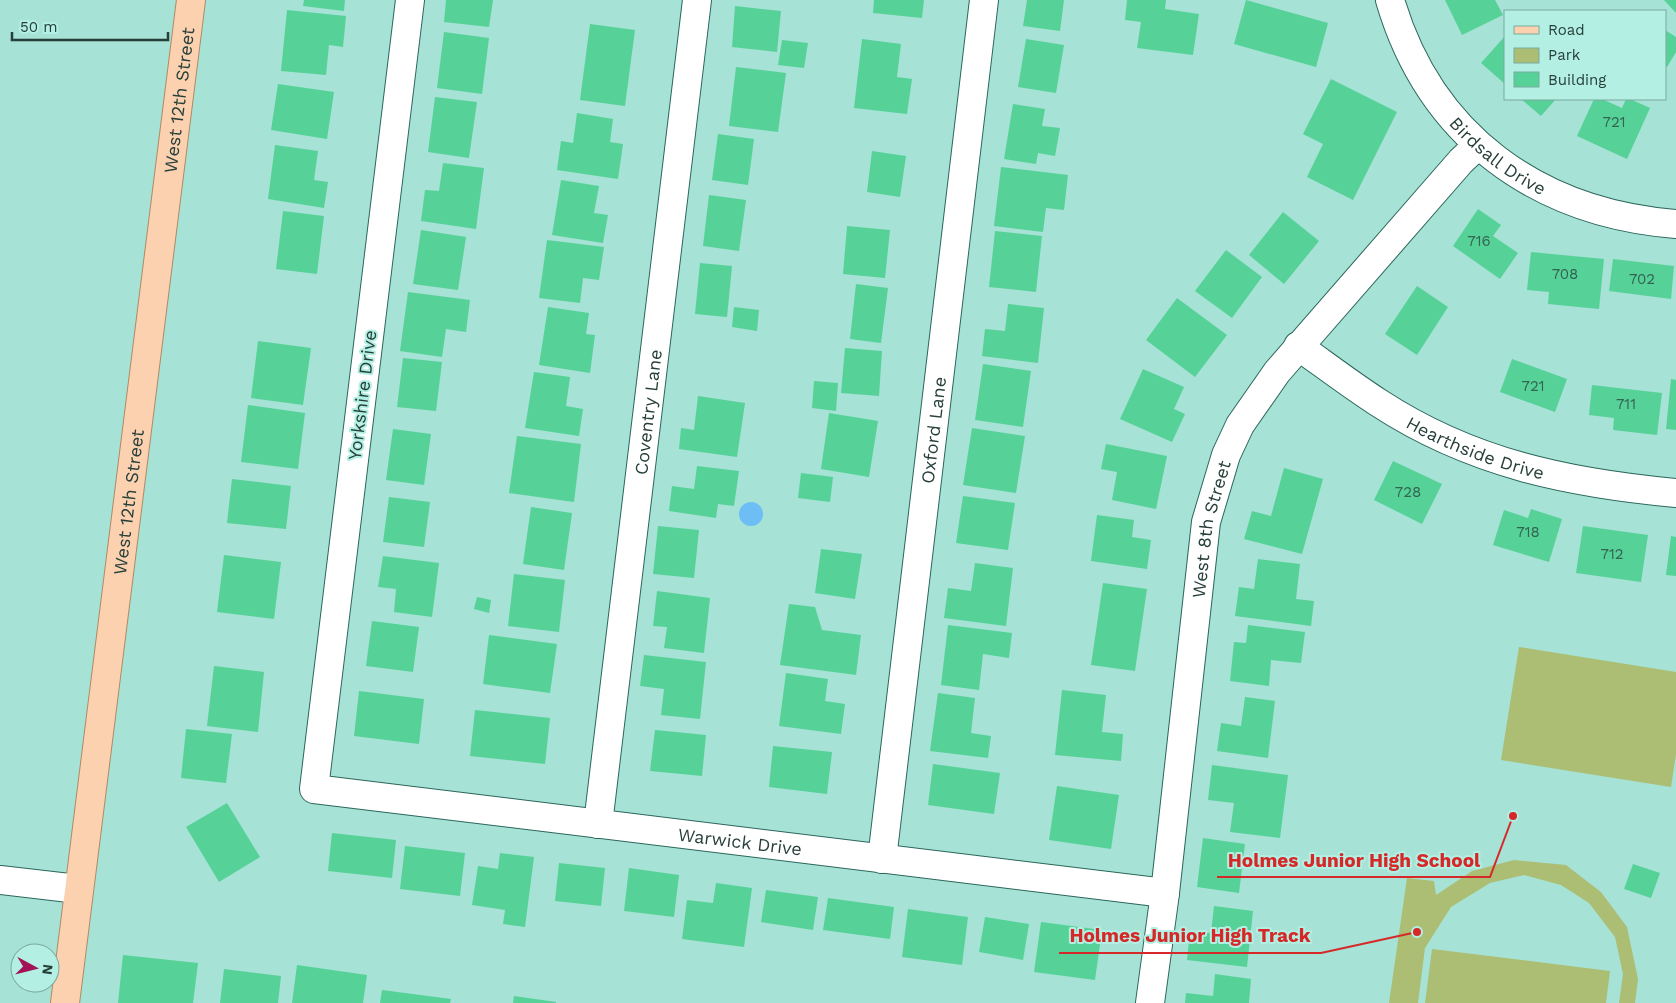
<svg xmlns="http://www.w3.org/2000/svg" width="1676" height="1003" font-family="'Work Sans',sans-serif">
<rect width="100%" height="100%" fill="#a6e2d5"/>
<!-- green -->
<path fill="#acbe74" d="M1519,647L1676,672V754L1671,787L1501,760Z
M1514,860L1566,865L1601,892L1627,927L1638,979L1635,1003H1619L1623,974L1615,937L1589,903L1561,885L1524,875L1490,883L1451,907L1425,948L1418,1003H1389L1407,878L1434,881L1436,895L1472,871Z
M1432,949L1610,971L1606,1003H1425Z"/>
<!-- water -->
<path fill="#6dbef5" d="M739 514a12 12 0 1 1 24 0a12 12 0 1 1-24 0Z"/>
<!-- building -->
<path fill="#56d298" d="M304,0H345L344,11L303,6Z
M446,0H493L489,27L444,22Z
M874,0H924L922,18L873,13Z
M1027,0H1064L1060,31L1023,26Z
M1127,0H1166L1165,9L1199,14L1193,55L1137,48L1141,22L1125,20Z
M1246,0L1328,23L1316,67L1234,44Z
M1445,0H1495L1503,15L1462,35Z
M1664,0H1676V13Z
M735,6L781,11L777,52L732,47Z
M287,10L346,16L343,47L329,45L326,75L281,71Z
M590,24L635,30L625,106L580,100Z
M1665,30L1676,37V52L1667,67L1665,65Z
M444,32L489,38L482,94L437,88Z
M1505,36V84L1481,63Z
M862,39L901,44L897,77L912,79L907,114L854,108Z
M1026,39L1064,45L1056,93L1018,87Z
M782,40L808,43L804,68L778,65Z
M736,67L786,73L778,132L729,126Z
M1331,79L1397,112L1353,200L1307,177L1323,144L1303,134Z
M278,84L334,92L327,139L271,130Z
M435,97L477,102L469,158L428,152Z
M1521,99H1556L1541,116Z
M1594,99H1602L1622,108L1626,99H1630L1650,108L1627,159L1577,136Z
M1013,104L1045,109L1042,126L1060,128L1055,156L1038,153L1036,164L1004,159Z
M577,113L613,119L610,142L623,144L618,179L557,170L561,141L573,143Z
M718,134L754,139L748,185L712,180Z
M275,145L318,151L314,180L328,182L324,208L268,199Z
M872,151L906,156L900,197L867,192Z
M443,163L484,168L476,229L421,221L425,190L439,191Z
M1001,167L1068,175L1064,210L1046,208L1043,232L994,226Z
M561,180L599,186L594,213L608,215L603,243L552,235Z
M709,195L746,200L739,251L703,246Z
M1478,209L1501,225L1493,236L1518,253L1500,279L1453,246Z
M283,211L324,216L317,274L276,269Z
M1283,212L1319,241L1284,284L1249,255Z
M847,226L890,230L885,278L843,274Z
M421,230L466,237L458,290L413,284Z
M995,231L1042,236L1036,292L989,287Z
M547,240L604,247L599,280L583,278L580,303L539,298Z
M1226,250L1262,277L1232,318L1195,291Z
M1531,252L1604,259L1599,309L1548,304L1549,292L1527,290Z
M1613,259L1674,266L1671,299L1609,291Z
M700,263L732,266L727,317L695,314Z
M856,284L888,288L881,343L850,339Z
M1417,286L1448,307L1417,355L1385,334Z
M408,292L470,300L466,332L446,329L442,357L400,351Z
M1177,298L1227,335L1195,377L1146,340Z
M1008,304L1044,308L1038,363L982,356L985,329L1005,331Z
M548,307L589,313L586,334L595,335L590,373L539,365Z
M734,307L759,310L757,331L732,327Z
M258,341L311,348L303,405L251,398Z
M845,348L882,351L879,396L841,393Z
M403,358L442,362L436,411L397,407Z
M1512,359L1567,379L1555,412L1500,392Z
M983,364L1031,371L1023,427L975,420Z
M1143,369L1184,387L1174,409L1185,414L1172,442L1120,419Z
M534,372L570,377L566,406L583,409L579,436L525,428Z
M1671,379L1676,380V430L1666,429Z
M814,381L838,383L836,411L812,408Z
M1592,385L1662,393L1657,435L1613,430L1614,418L1589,415Z
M698,396L745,403L737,457L679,449L681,428L694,430Z
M248,405L305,413L298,469L241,462Z
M829,413L878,421L869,477L821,469Z
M972,428L1025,436L1016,493L963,485Z
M393,429L431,434L424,485L386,480Z
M517,436L581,444L574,502L509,493Z
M1106,444L1167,456L1156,509L1112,500L1117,472L1101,469Z
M1393,461L1442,484L1422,524L1374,500Z
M697,466L739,471L734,506L718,504L716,518L669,511L672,486L694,489Z
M1284,468L1323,479L1302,554L1244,539L1252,511L1271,516Z
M801,473L833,477L830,502L798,498Z
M232,479L291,486L286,529L227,523Z
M963,496L1015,503L1008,550L956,543Z
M389,497L430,502L424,547L383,542Z
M531,507L572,513L564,570L523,564Z
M1531,509L1562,519L1549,562L1493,545L1504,510L1528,518Z
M1097,515L1134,520L1132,537L1151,540L1147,569L1091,561Z
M658,526L699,530L694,578L653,574Z
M1583,526L1648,535L1641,582L1576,573Z
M1671,536L1676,537V576L1666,575Z
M821,549L862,554L855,599L815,593Z
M224,555L281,562L274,619L217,612Z
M383,556L439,563L432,617L394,612L396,589L378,587Z
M1258,559L1300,564L1296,599L1314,601L1311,626L1235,616L1239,587L1254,589Z
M975,563L1013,568L1006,626L944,618L948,588L971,591Z
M514,574L565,580L559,632L508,626Z
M1103,583L1147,589L1135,671L1091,665Z
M657,591L710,598L704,653L664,648L667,627L653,626Z
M477,597L491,600L489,613L474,609Z
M789,604L815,607L822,630L861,635L856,675L780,665Z
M372,621L419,627L413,672L366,666Z
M948,625L1012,633L1009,658L983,654L979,690L941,685Z
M1248,625L1305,632L1301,663L1271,660L1269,686L1230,681L1234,642L1246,643Z
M489,635L557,644L550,693L483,684Z
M644,655L706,662L700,719L661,715L664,689L640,686Z
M214,666L264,672L258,732L207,726Z
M786,673L828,679L825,701L845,704L841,734L779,726Z
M1062,690L1106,695L1102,732L1123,734L1121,761L1055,755Z
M359,691L424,699L419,744L354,736Z
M938,693L975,698L971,733L991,736L988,758L930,751Z
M1245,697L1275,701L1268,758L1217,751L1221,723L1241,726Z
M475,710L550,718L545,764L470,756Z
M186,729L232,734L226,783L181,778Z
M655,730L706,735L702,776L650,771Z
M773,746L832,752L827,794L769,787Z
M933,764L1000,773L994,814L928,805Z
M1212,765L1288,775L1280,838L1230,832L1234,803L1208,800Z
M1057,786L1119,795L1111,849L1049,840Z
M227,803L260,857L219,882L186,827Z
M332,833L396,840L392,878L328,871Z
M1203,838L1245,844L1239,893L1197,887Z
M405,846L465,853L460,896L400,889Z
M500,853L534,857L525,927L503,924L505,910L472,905L478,866L498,869Z
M559,863L605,868L601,906L555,901Z
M1633,864L1660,873L1651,898L1624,889Z
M629,868L679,875L674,917L624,911Z
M716,883L752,888L744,947L682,939L687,900L713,903Z
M766,890L818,897L813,930L761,922Z
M828,898L894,907L890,939L823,930Z
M1214,906L1253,911L1247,967L1187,960L1190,931L1211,933Z
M908,909L968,917L962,965L902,957Z
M985,917L1029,924L1023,960L979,952Z
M1041,922L1102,930L1095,980L1034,972Z
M123,955L198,963L193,1003H118Z
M297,965L367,975L363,1003H292Z
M224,969L281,976L278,1003H220Z
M1215,974L1251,979L1249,1003H1185L1186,993L1213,996Z
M382,990L451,999L450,1003H380Z
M514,996L556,1002V1003H513Z"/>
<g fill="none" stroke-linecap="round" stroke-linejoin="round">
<!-- minor casing -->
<g stroke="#2b665b" stroke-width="30">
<g id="minor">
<path id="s1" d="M410,0L314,789L1165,893"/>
<path id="s2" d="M1390,0C1430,136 1537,213 1676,224"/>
<path id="s3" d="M1298,346C1325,365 1351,385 1379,403C1471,463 1568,483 1676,493"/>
<path id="s4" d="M598,824L697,0"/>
<path id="s5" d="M882,859L984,0"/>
<path d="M0,880L78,889"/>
<path id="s6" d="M1150,1003L1165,893L1206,522L1226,455L1240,425L1277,372L1461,161L1478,145"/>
</g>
</g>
<!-- major casing -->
<g stroke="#af8a64" stroke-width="30">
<g id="major">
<path id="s7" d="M65,1003L191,0"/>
</g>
</g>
<!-- minor -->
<use href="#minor" stroke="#fff" stroke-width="28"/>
<!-- major -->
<use href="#major" stroke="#fbd1af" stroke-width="28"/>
</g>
<g text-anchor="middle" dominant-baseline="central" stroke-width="4" stroke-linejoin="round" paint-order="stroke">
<!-- number labels -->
<g font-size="15" fill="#336452">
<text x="1614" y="122">721</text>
<text x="1479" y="241">716</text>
<text x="1565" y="274">708</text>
<text x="1642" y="279">702</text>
<text x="1533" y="386">721</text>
<text x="1626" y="404">711</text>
<text x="1408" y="492">728</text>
<text x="1528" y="532">718</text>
<text x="1612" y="554">712</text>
</g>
<!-- street labels -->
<g font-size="18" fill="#273f3a" stroke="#b3f0e3">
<text stroke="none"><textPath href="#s7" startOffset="910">West 12th Street</textPath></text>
<text stroke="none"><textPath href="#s2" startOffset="194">Birdsall Drive</textPath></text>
<text transform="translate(362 395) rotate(-83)">Yorkshire Drive</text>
<text stroke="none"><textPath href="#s4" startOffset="415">Coventry Lane</textPath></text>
<text stroke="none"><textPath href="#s5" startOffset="432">Oxford Lane</textPath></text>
<text stroke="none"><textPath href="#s3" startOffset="206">Hearthside Drive</textPath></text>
<text stroke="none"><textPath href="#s7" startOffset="505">West 12th Street</textPath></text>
<text stroke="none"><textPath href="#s6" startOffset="478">West 8th Street</textPath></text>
<text stroke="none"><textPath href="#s1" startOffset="1224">Warwick Drive</textPath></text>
</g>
</g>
<!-- callouts -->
<path fill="none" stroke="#d62828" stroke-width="2" d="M1513 816L1490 877H1217M1417 932L1321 953H1059"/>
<g fill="#d62828" stroke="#b3f0e3" stroke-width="2">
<circle cx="1513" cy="816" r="5"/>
<circle cx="1417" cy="932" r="5"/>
</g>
<g font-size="19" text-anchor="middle" font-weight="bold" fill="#d62828" stroke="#b3f0e3" stroke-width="4" stroke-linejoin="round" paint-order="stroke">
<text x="1354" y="867">Holmes Junior High School</text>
<text x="1190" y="942">Holmes Junior High Track</text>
</g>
<!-- legend -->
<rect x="1504" y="10" width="162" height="90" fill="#b3f0e3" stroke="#7ba99f"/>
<rect x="1514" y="26" width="25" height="8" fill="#fbd1af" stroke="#7ba99f"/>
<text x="1548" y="35" font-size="15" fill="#273f3a">Road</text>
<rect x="1514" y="48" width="25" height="15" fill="#acbe74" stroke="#7ba99f"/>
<text x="1548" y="60" font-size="15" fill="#273f3a">Park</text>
<rect x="1514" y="72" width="25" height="15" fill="#56d298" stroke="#7ba99f"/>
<text x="1548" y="85" font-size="15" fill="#273f3a">Building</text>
<!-- north arrow -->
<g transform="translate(35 968) rotate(97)"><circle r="24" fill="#b3f0e3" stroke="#7ba99f"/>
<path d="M0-4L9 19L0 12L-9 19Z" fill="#a31257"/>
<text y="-8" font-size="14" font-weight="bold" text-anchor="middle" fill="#273f3a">N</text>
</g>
<!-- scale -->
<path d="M12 32v8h156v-8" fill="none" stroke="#273f3a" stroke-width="2.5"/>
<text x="20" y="32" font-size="15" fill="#273f3a" stroke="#b3f0e3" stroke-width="4" paint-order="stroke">50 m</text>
</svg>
